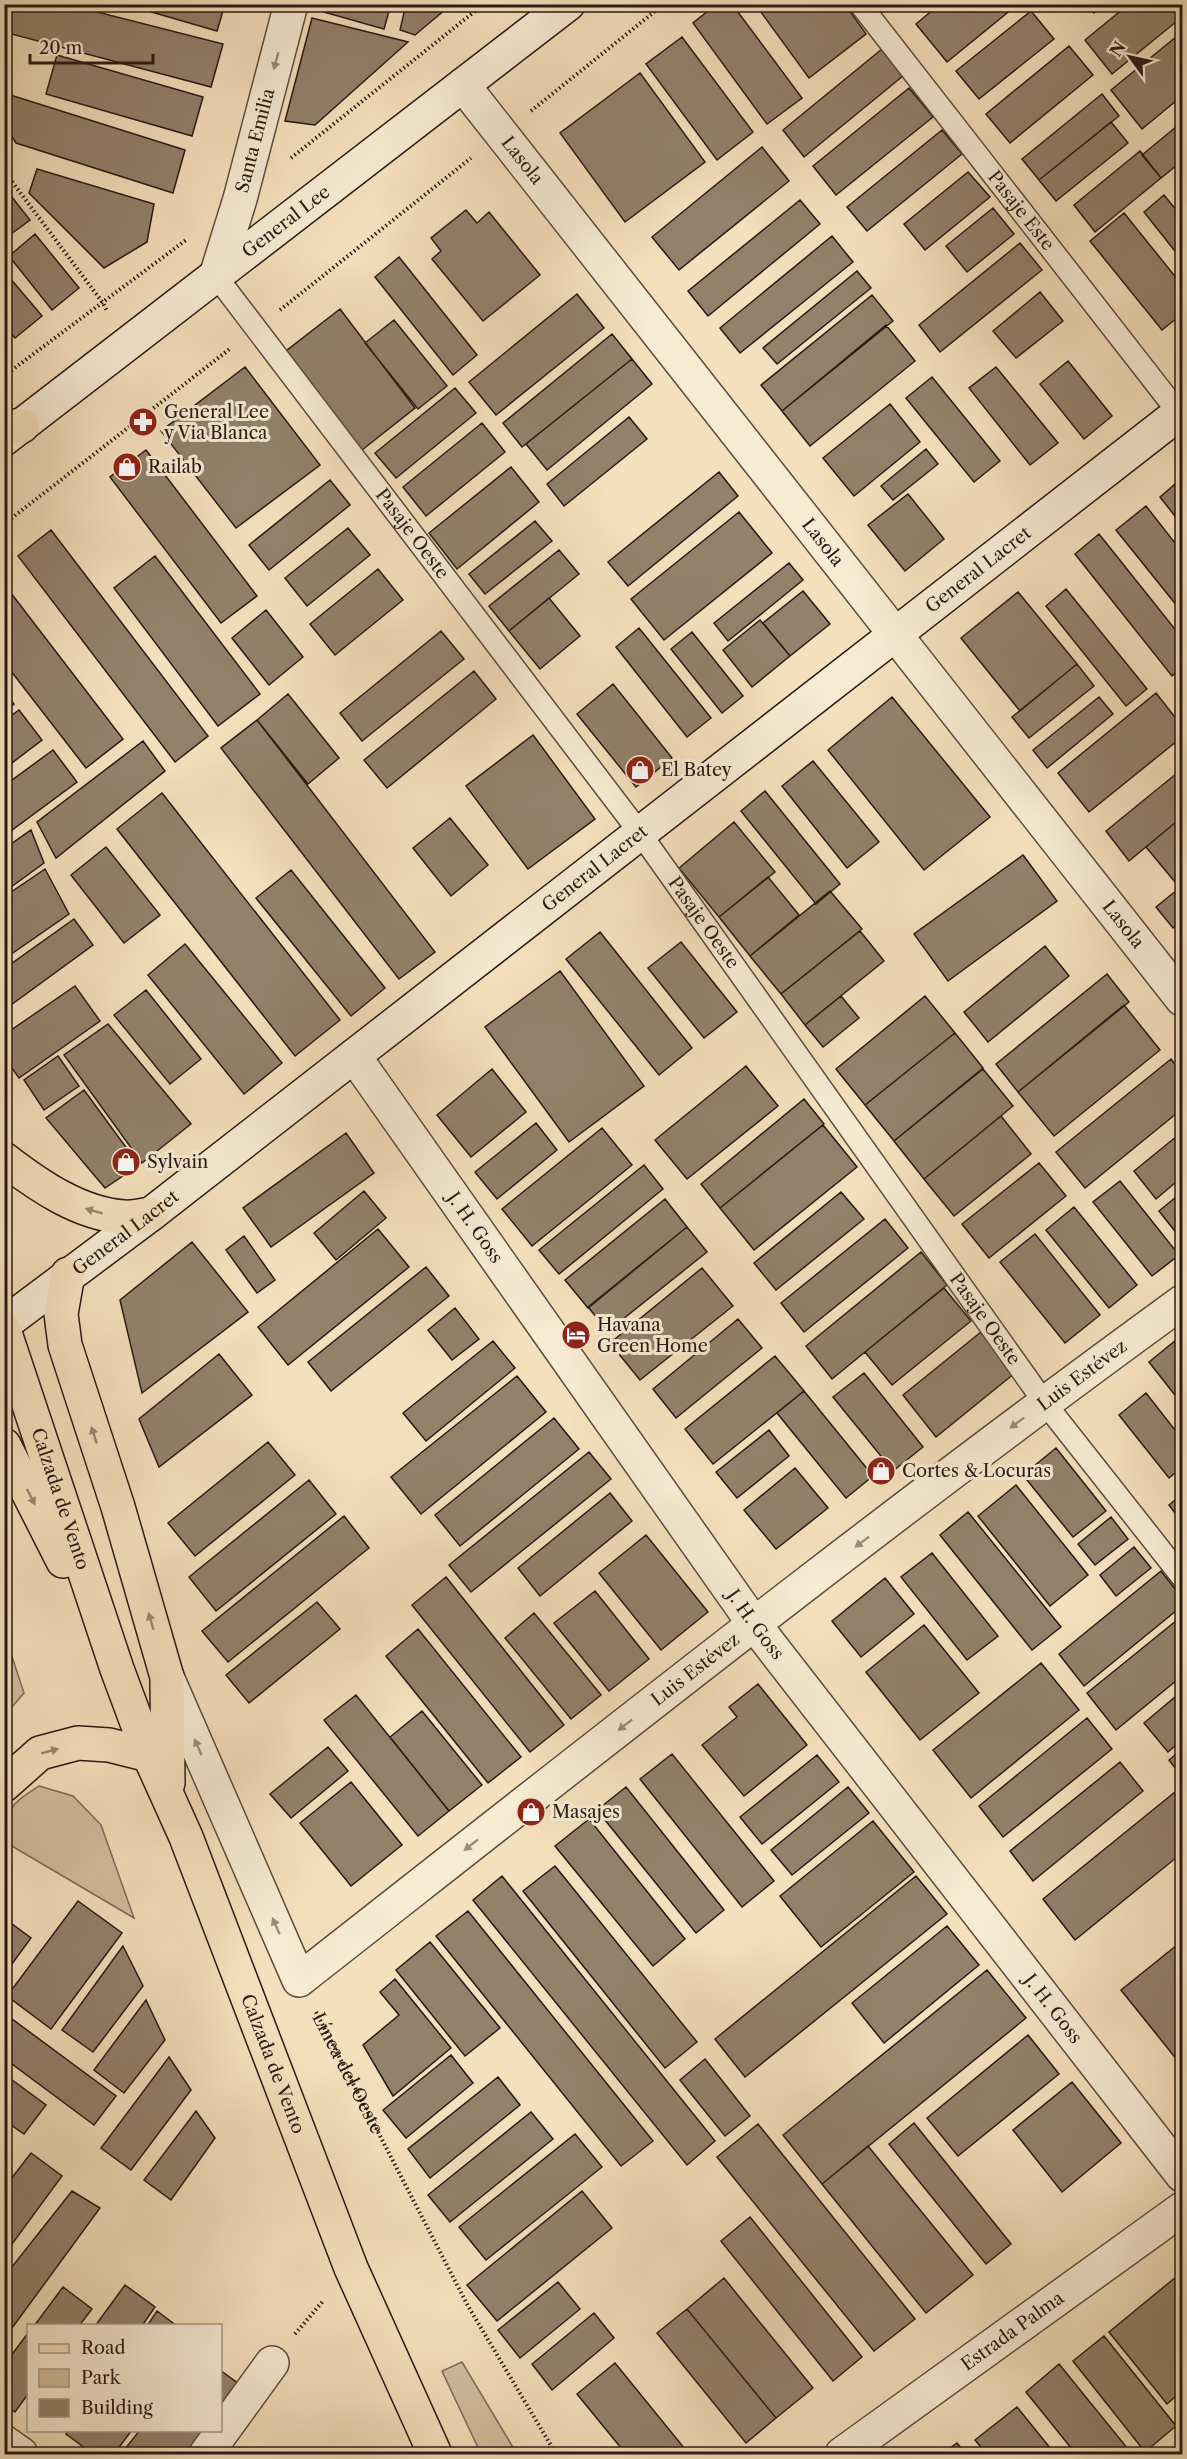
<svg xmlns="http://www.w3.org/2000/svg" width="1187" height="2459" font-family="'Libre Caslon Text',serif">
<rect width="100%" height="100%" fill="#f5e0bd"/>
<filter id="stains"><feTurbulence type="fractalNoise" baseFrequency=".00333" numOctaves="4"/><feColorMatrix values="0 0 0 0 .2 0 0 0 0 .09 0 0 0 0 .02 0 0 0 .5 -.17"/></filter>
<radialGradient id="worn" r=".72"><stop offset=".6" stop-color="#630" stop-opacity="0"/><stop offset="1" stop-color="#630" stop-opacity=".3"/></radialGradient>
<!-- green -->
<path fill="#d2bea0" stroke="#7d6c5a" stroke-width="1.5" d="M4,1632L24,1693L5,1715H4Z
M39,1786L73,1796L101,1825L134,1918L5,1842C4,1808 12,1804 39,1786Z
M462,2362L517,2454H481L442,2371Z"/>
<!-- building -->
<path fill="#93816c" stroke="#281a15" stroke-width="1.5" d="M4,4H66L223,44L211,87L4,32Z
M124,4H225L217,31Z
M314,4H391L384,29L313,9Z
M406,4H452L415,35L400,30Z
M717,4H732L802,98L767,124L693,23Z
M755,4H845L866,34L809,78Z
M940,4H1018L947,62L916,24Z
M1087,4H1105L1094,13Z
M1129,4H1182V17L1112,74L1085,40Z
M1031,11L1054,39L979,99L956,71Z
M312,18L408,42L315,125L285,121Z
M1182,32V96L1142,129L1111,90Z
M682,37L753,132L717,160L646,64Z
M1069,46L1093,75L1010,143L986,114Z
M882,49L903,76L804,157L783,130Z
M57,55L203,97L192,136L46,94Z
M640,73L705,162L625,222L560,133Z
M909,88L933,117L836,195L813,166Z
M4,93L185,150L173,193L16,143L4,125Z
M1102,94L1119,116L1039,180L1022,159Z
M1111,122L1128,143L1056,201L1039,180Z
M1182,122V161L1161,178L1142,155Z
M942,130L962,154L867,231L847,207Z
M762,147L789,181L679,270L652,237Z
M1140,151L1161,178L1095,232L1074,205Z
M37,169L154,204L147,242L104,268L29,193Z
M968,172L990,197L925,250L904,224Z
M4,187L30,220L4,239Z
M1164,195L1182,217V260L1144,212Z
M800,200L820,224L708,316L688,291Z
M993,208L1014,234L967,272L946,246Z
M466,210L477,223L489,212L540,275L483,321L432,259L441,251L431,238Z
M1124,213L1182,285V314L1162,330L1090,241Z
M35,234L79,288L52,310L9,256Z
M832,236L853,262L740,353L720,328Z
M1020,243L1042,270L940,352L919,325Z
M399,257L477,355L453,375L375,277Z
M4,271L42,316L15,338L4,326Z
M857,271L871,288L777,364L763,348Z
M1040,292L1063,321L1016,358L993,331Z
M577,294L604,328L496,415L469,382Z
M872,295L893,321L782,411L761,385Z
M340,309L415,408L362,450L286,351Z
M394,320L447,386L418,409L365,343Z
M886,325L915,361L810,446L782,411Z
M612,334L632,359L522,447L503,423Z
M632,359L652,384L547,470L526,444Z
M1068,361L1112,416L1084,439L1040,384Z
M245,367L320,465L236,528L161,431Z
M996,367L1058,443L1030,465L969,388Z
M932,377L1000,461L974,482L906,398Z
M455,388L476,413L396,478L375,453Z
M890,404L920,442L854,496L823,458Z
M629,417L647,439L564,506L547,484Z
M482,423L505,452L426,516L403,487Z
M926,449L938,464L893,500L881,486Z
M146,450L257,596L221,623L110,477Z
M511,467L539,502L457,569L429,533Z
M719,472L738,496L628,586L608,562Z
M1182,478V525L1160,497Z
M330,480L350,505L269,570L249,545Z
M908,494L944,539L905,571L868,525Z
M1146,506L1182,552V612L1116,530Z
M739,512L772,553L664,640L631,599Z
M535,521L552,541L485,594L469,574Z
M348,528L370,555L307,606L285,578Z
M51,530L208,736L175,762L18,556Z
M1099,534L1182,638V667L1172,676L1075,554Z
M559,550L579,574L509,631L489,606Z
M155,556L260,694L218,726L114,588Z
M789,563L803,580L728,641L714,623Z
M378,569L403,600L335,655L310,624Z
M4,584L123,739L86,768L4,662Z
M1066,589L1147,689L1126,706L1046,606Z
M803,591L830,624L790,656L763,623Z
M1018,592L1077,664L1020,711L961,638Z
M549,598L580,636L540,669L509,631Z
M266,610L303,657L269,685L232,638Z
M760,620L790,656L752,687L723,650Z
M639,628L711,718L687,737L616,647Z
M441,631L464,659L362,741L340,713Z
M692,632L743,696L722,713L671,649Z
M1077,664L1094,686L1029,738L1012,717Z
M474,671L496,699L387,788L364,760Z
M613,684L672,758L636,787L577,714Z
M4,691L14,704L4,711Z
M1156,693L1182,726V737L1089,812L1058,773Z
M288,694L339,758L308,784L257,720Z
M892,697L990,817L924,870L828,750Z
M1099,697L1113,714L1047,768L1033,750Z
M19,710L42,740L4,769V721Z
M257,720L435,952L399,979L221,748Z
M533,735L595,819L528,869L466,786Z
M143,741L165,771L56,858L37,822Z
M53,750L77,782L4,836V786Z
M813,761L879,842L847,868L782,786Z
M1182,769V817L1129,861L1106,831Z
M765,791L840,884L816,904L741,811Z
M162,793L340,1020L295,1056L117,829Z
M1182,817V877L1175,882L1146,847Z
M450,818L488,865L451,896L413,848Z
M734,822L775,872L719,917L679,868Z
M31,830L44,863L4,892V849Z
M106,847L160,915L124,943L71,875Z
M1023,855L1057,901L948,981L914,934Z
M45,869L69,914L4,959V897Z
M291,870L385,988L351,1016L256,898Z
M768,877L799,915L750,956L719,917Z
M1182,886V920L1173,928L1156,907Z
M830,891L862,929L781,994L750,956Z
M74,919L93,945L4,1010V969Z
M860,931L884,961L805,1025L781,994Z
M600,932L692,1048L659,1075L566,959Z
M681,942L737,1012L704,1038L648,968Z
M185,944L282,1063L244,1094L148,975Z
M1045,946L1069,976L988,1042L964,1012Z
M560,971L644,1086L569,1142L485,1027Z
M1107,974L1129,1002L1018,1092L996,1064Z
M75,986L100,1021L19,1078L4,1057V1035Z
M146,990L201,1059L170,1084L114,1015Z
M841,996L859,1018L823,1047L805,1025Z
M925,996L955,1033L865,1105L836,1069Z
M1124,1005L1160,1050L1054,1136L1018,1092Z
M108,1024L191,1124L142,1163L64,1055Z
M955,1033L983,1068L894,1141L865,1105Z
M58,1056L79,1086L44,1110L24,1080Z
M1171,1059L1182,1074V1109L1085,1188L1056,1152Z
M746,1066L778,1106L687,1179L655,1140Z
M492,1069L526,1112L471,1157L437,1115Z
M983,1069L1013,1106L924,1179L894,1141Z
M84,1090L139,1165L105,1188L46,1118Z
M804,1099L824,1124L720,1208L701,1184Z
M1001,1116L1031,1154L954,1216L924,1179Z
M536,1123L557,1150L497,1199L475,1172Z
M823,1125L857,1167L754,1250L720,1208Z
M602,1128L632,1165L532,1246L502,1209Z
M1182,1132V1177L1156,1199L1134,1171Z
M346,1133L374,1173L271,1247L243,1208Z
M1039,1163L1066,1196L989,1258L962,1224Z
M644,1165L663,1189L559,1274L539,1250Z
M1120,1181L1179,1255L1152,1276L1093,1202Z
M364,1191L386,1218L336,1260L314,1233Z
M841,1192L864,1219L776,1290L754,1263Z
M1182,1192V1240L1159,1211Z
M665,1199L687,1227L588,1308L565,1280Z
M1074,1207L1137,1285L1109,1308L1046,1230Z
M885,1219L908,1248L804,1332L781,1303Z
M687,1227L707,1252L608,1331L588,1307Z
M378,1229L409,1267L288,1365L258,1327Z
M1035,1234L1100,1315L1065,1343L1000,1262Z
M244,1236L275,1280L257,1293L226,1250Z
M192,1242L248,1312L142,1393L120,1300Z
M921,1252L947,1285L832,1379L806,1346Z
M426,1267L449,1296L331,1391L308,1362Z
M702,1268L733,1306L640,1380L610,1343Z
M944,1288L971,1321L892,1385L865,1352Z
M455,1308L479,1339L452,1360L428,1330Z
M738,1319L762,1348L676,1418L653,1389Z
M981,1332L1015,1373L936,1437L903,1395Z
M1181,1336L1182,1337V1404L1149,1362Z
M493,1341L515,1368L426,1441L403,1413Z
M219,1354L252,1395L159,1467L139,1419Z
M775,1356L804,1391L713,1464L685,1429Z
M864,1373L923,1447L893,1471L833,1397Z
M517,1376L546,1412L421,1514L391,1477Z
M804,1391L873,1476L846,1498L777,1413Z
M1146,1393L1182,1439V1467L1169,1478L1119,1415Z
M554,1418L579,1449L460,1546L435,1515Z
M769,1430L789,1456L737,1498L716,1472Z
M268,1442L295,1475L195,1556L168,1523Z
M1056,1448L1106,1511L1073,1537L1023,1475Z
M589,1452L611,1479L471,1592L449,1565Z
M795,1468L828,1508L776,1549L744,1510Z
M309,1480L336,1514L216,1611L189,1577Z
M1016,1485L1088,1575L1050,1606L978,1516Z
M610,1493L632,1521L540,1596L518,1568Z
M1182,1494V1522L1169,1505Z
M968,1512L1061,1627L1032,1650L940,1535Z
M344,1516L369,1548L228,1662L202,1631Z
M1111,1517L1128,1539L1095,1565L1078,1544Z
M646,1535L708,1612L661,1650L599,1573Z
M1134,1547L1151,1568L1116,1596L1100,1575Z
M932,1553L998,1636L967,1660L901,1577Z
M1161,1571L1182,1598V1606L1084,1686L1059,1654Z
M446,1577L564,1725L530,1752L412,1605Z
M885,1578L914,1614L861,1657L832,1621Z
M595,1591L649,1659L609,1691L554,1623Z
M317,1602L340,1629L249,1703L226,1675Z
M534,1613L601,1695L571,1719L505,1638Z
M1182,1616V1676L1116,1730L1087,1693Z
M924,1625L979,1693L920,1740L866,1672Z
M418,1629L521,1757L488,1783L386,1656Z
M1041,1663L1079,1710L971,1798L933,1750Z
M758,1684L807,1745L744,1796L702,1745L737,1717L729,1707Z
M1182,1691V1740L1168,1752L1144,1723Z
M356,1695L449,1811L418,1836L324,1720Z
M422,1711L482,1785L449,1811L390,1737Z
M1087,1718L1112,1749L1003,1837L979,1806Z
M328,1747L348,1771L291,1818L270,1794Z
M1182,1749V1777L1169,1760Z
M672,1754L774,1881L742,1907L640,1779Z
M817,1755L839,1782L762,1844L740,1817Z
M1120,1762L1143,1791L1033,1881L1010,1851Z
M351,1782L402,1845L351,1886L300,1823Z
M626,1787L724,1910L696,1933L597,1810Z
M848,1787L869,1813L792,1875L771,1850Z
M1175,1792L1182,1801V1853L1075,1940L1043,1899Z
M589,1819L685,1939L653,1966L555,1846Z
M873,1821L914,1872L821,1947L780,1896Z
M555,1866L697,2042L665,2068L523,1891Z
M502,1876L715,2141L687,2165L473,1900Z
M916,1876L947,1914L745,2077L715,2039Z
M78,1901L122,1933L51,2029L7,1996Z
M468,1911L653,2141L621,2166L436,1936Z
M4,1918L31,1938L12,1964L4,1958Z
M947,1926L979,1965L884,2043L852,2003Z
M1182,1941V2066L1121,1990Z
M430,1942L500,2028L465,2056L396,1970Z
M123,1946L143,1986L93,2052L62,2030Z
M987,1970L1026,2018L822,2184L783,2135Z
M395,1979L451,2048L393,2096L363,2045L399,2015L380,1992Z
M146,2000L165,2040L124,2093L94,2070Z
M4,2013L116,2096L94,2125L4,2058Z
M1028,2035L1059,2074L958,2156L927,2118Z
M451,2055L473,2083L406,2138L383,2110Z
M169,2057L191,2090L131,2170L101,2148Z
M705,2059L750,2116L725,2136L680,2080Z
M4,2074L46,2105L24,2134L4,2120Z
M498,2077L520,2105L430,2178L408,2149Z
M1072,2082L1121,2143L1062,2192L1013,2130Z
M196,2111L215,2138L171,2200L144,2180Z
M531,2112L553,2139L450,2222L428,2195Z
M914,2123L1011,2244L986,2264L889,2144Z
M758,2124L915,2319L874,2351L717,2157Z
M575,2134L602,2167L486,2260L459,2227Z
M868,2146L973,2275L926,2313L822,2184Z
M31,2153L62,2176L4,2255V2188Z
M72,2191L100,2208L4,2339V2277Z
M582,2191L612,2228L497,2321L467,2285Z
M750,2217L862,2357L833,2381L721,2241Z
M1182,2272V2391L1167,2404L1109,2332Z
M724,2278L813,2388L776,2418L687,2309Z
M558,2282L580,2309L520,2358L498,2330Z
M125,2285L155,2307L142,2326H95Z
M63,2287L92,2309L79,2326H34Z
M687,2309L776,2418L746,2443L657,2333Z
M157,2311L177,2326H147Z
M594,2313L614,2338L552,2390L532,2364Z
M28,2333V2394L15,2412L4,2404V2365Z
M1104,2336L1176,2426L1145,2452L1073,2361Z
M615,2363L689,2454H626L577,2394Z
M1059,2364L1132,2454H1076L1026,2392Z
M220,2370L239,2384L220,2408Z
M1017,2407L1055,2454H987L975,2440Z
M69,2430H132L114,2454H93L66,2434Z
M140,2430H204L185,2454H121Z
M957,2443L966,2454H942Z"/>
<g fill="none" stroke-linecap="round" stroke-linejoin="round">
<!-- lane casing -->
<g stroke="#5b4c3f" stroke-width="24">
<g id="lane">
<path id="s2" d="M860,4L1182,417"/>
<path id="s3" d="M216,276L640,833L1044,1402L1182,1577"/>
</g>
</g>
<!-- street casing -->
<g stroke="#5b4c3f" stroke-width="36">
<g id="street">
<path id="s4" d="M463,85L1182,999"/>
<path id="s5" d="M216,276L240,199L291,4"/>
<path id="s6" d="M354,1056L754,1624L1182,2175"/>
<path id="s7" d="M167,1677L299,1980C591,1751 882,1520 1182,1302"/>
<path d="M4,2442L21,2454"/>
<path d="M206,2454L272,2363"/>
<path id="s8" d="M842,2454L1182,2209"/>
</g>
</g>
<!-- secondary casing -->
<g stroke="#281a15" stroke-width="36">
<g id="secondary">
<path id="s9" d="M4,439L568,4"/>
<path id="s10" d="M4,1324L151,1214L1182,411"/>
</g>
</g>
<!-- primary casing -->
<g stroke="#281a15" stroke-width="36">
<g id="primary">
<path d="M4,426H22"/>
<path d="M4,1159C39,1186 80,1214 124,1217C133,1218 143,1215 151,1214"/>
<path d="M68,1274L61,1314L65,1345L118,1507L167,1677L168,1783"/>
<path id="s11" d="M4,1330L117,1669L149,1755L186,1837L351,2268L435,2454"/>
<path d="M4,1445L63,1561"/>
<path d="M4,1785L40,1753L78,1743L109,1745L149,1755"/>
</g>
</g>
<!-- path -->
<g stroke="#281a15" stroke-width="4" stroke-dasharray="1.5 3" stroke-linecap="butt">
<path d="M531,111L664,4"/>
<path d="M291,158L484,4"/>
<path d="M4,171L103,303L107,311"/>
<path d="M280,310L471,158"/>
<path d="M4,376L186,240"/>
<path d="M4,524L231,348"/>
<path id="s1" d="M316,2012L468,2306L556,2454"/>
<path d="M295,2334L323,2301"/>
</g>
<!-- lane -->
<use href="#lane" stroke="#f8ebd4" stroke-width="21"/>
<!-- street -->
<use href="#street" stroke="#f8ebd4" stroke-width="33"/>
<!-- secondary -->
<use href="#secondary" stroke="#f8ebd4" stroke-width="33"/>
<!-- primary -->
<use href="#primary" stroke="#f5e0bd" stroke-width="33"/>
</g>
<!-- one-way arrows -->
<defs><path id="oneway-solid" d="M-6-.8H1V-3.2L6.5 0L1 3.2V.8H-6Z" transform="scale(1.5)"/></defs>
<g fill="#9a8d7e">
<use href="#oneway-solid" transform="translate(276 61) rotate(105)"/>
<use href="#oneway-solid" transform="translate(1017 1423) rotate(143)"/>
<use href="#oneway-solid" transform="translate(862 1542) rotate(143)"/>
<use href="#oneway-solid" transform="translate(625 1725) rotate(142)"/>
<use href="#oneway-solid" transform="translate(198 1747) rotate(-114)"/>
<use href="#oneway-solid" transform="translate(471 1845) rotate(142)"/>
<use href="#oneway-solid" transform="translate(276 1926) rotate(-114)"/>
</g>
<g fill="#998771">
<use href="#oneway-solid" transform="translate(94 1211) rotate(-164)"/>
<use href="#oneway-solid" transform="translate(94 1435) rotate(-108)"/>
<use href="#oneway-solid" transform="translate(31 1497) rotate(63)"/>
<use href="#oneway-solid" transform="translate(151 1621) rotate(-106)"/>
<use href="#oneway-solid" transform="translate(50 1751) rotate(-15)"/>
</g>
<!-- icons -->
<defs>
<g id="pharmacy-disc" transform="scale(1.5)"><circle r="9.5" fill="#8f2418" stroke="#f8ebd4"/><path d="M-2-6h4v4h4v4h-4v4h-4v-4h-4v-4h4Z" fill="#fff"/></g>
<g id="shop-disc" transform="scale(1.5)"><circle r="9.5" fill="#8f2418" stroke="#f8ebd4"/><path d="M-5-2.5h2.3a2.7 3.5 0 0 1 5.4 0H5L5.5 6h-11ZM-1.5-2.5h3a1.5 2.3 0 0 0-3 0Z" fill="#fff"/></g>
<g id="hotel-disc" transform="scale(1.5)"><circle r="9.5" fill="#8f2418" stroke="#f8ebd4"/><path d="M-6-4.5h1.5V1H6V5H4.5V3h-9V5H-6ZM-4 0a1.8 1.8 0 1 1 3.6 0ZM.5 0V-2.5h3Q6-2.5 6 0Z" fill="#fff"/></g>
</defs>
<g fill-rule="evenodd">
<use href="#pharmacy-disc" x="143" y="422"/>
<use href="#shop-disc" x="127" y="467"/>
<use href="#shop-disc" x="640" y="770"/>
<use href="#shop-disc" x="126" y="1162"/>
<use href="#hotel-disc" x="576" y="1335"/>
<use href="#shop-disc" x="881" y="1471"/>
<use href="#shop-disc" x="531" y="1812"/>
</g>
<g text-anchor="middle" dominant-baseline="central" stroke-width="6" stroke-linejoin="round" paint-order="stroke">
<!-- street labels -->
<g font-size="18" fill="#281a15" stroke="#f8ebd4">
<text stroke="none"><textPath href="#s5" startOffset="141">Santa Emilia</textPath></text>
<text stroke="none"><textPath href="#s4" startOffset="96">Lasola</textPath></text>
<text stroke="none"><textPath href="#s2" startOffset="262">Pasaje Este</textPath></text>
<text stroke="none"><textPath href="#s9" startOffset="356">General Lee</textPath></text>
<text stroke="none"><textPath href="#s3" startOffset="324">Pasaje Oeste</textPath></text>
<text stroke="none"><textPath href="#s4" startOffset="582">Lasola</textPath></text>
<text stroke="none"><textPath href="#s10" startOffset="1232">General Lacret</textPath></text>
<text stroke="none"><textPath href="#s10" startOffset="746">General Lacret</textPath></text>
<text stroke="none"><textPath href="#s3" startOffset="810">Pasaje Oeste</textPath></text>
<text stroke="none"><textPath href="#s4" startOffset="1068">Lasola</textPath></text>
<text stroke="none"><textPath href="#s6" startOffset="210">J. H. Goss</textPath></text>
<text stroke="none"><textPath href="#s10" startOffset="152">General Lacret</textPath></text>
<text stroke="none"><textPath href="#s3" startOffset="1296">Pasaje Oeste</textPath></text>
<text stroke="none"><textPath href="#s7" startOffset="1320">Luis Estévez</textPath></text>
<text stroke="none"><textPath href="#s11" startOffset="178">Calzada de Vento</textPath></text>
<text stroke="none"><textPath href="#s6" startOffset="696">J. H. Goss</textPath></text>
<text stroke="none"><textPath href="#s7" startOffset="834">Luis Estévez</textPath></text>
<text stroke="none"><textPath href="#s6" startOffset="1182">J. H. Goss</textPath></text>
<text stroke="none"><textPath href="#s11" startOffset="782">Calzada de Vento</textPath></text>
<text stroke="none"><textPath href="#s1" startOffset="69">Línea del Oeste</textPath></text>
<text stroke="none"><textPath href="#s8" startOffset="210">Estrada Palma</textPath></text>
</g>
<!-- poi labels -->
<g font-size="18" fill="#281a15" stroke="#f8ebd4" text-anchor="start">
<text x="164" y="412">General Lee<tspan x="164" dy="21">y Via Blanca</tspan></text>
<text x="148" y="467">Railab</text>
<text x="661" y="770">El Batey</text>
<text x="147" y="1162">Sylvain</text>
<text x="597" y="1325">Havana<tspan x="597" dy="21">Green Home</tspan></text>
<text x="902" y="1471">Cortes &amp; Locuras</text>
<text x="552" y="1812">Masajes</text>
</g>
</g>
<!-- margin -->
<rect width="1187" height="2459" fill="none" stroke="#f5e0bd" stroke-width="24"/>
<rect x="6" y="6" width="1175" height="2447" fill="none" stroke="#281a15" stroke-width="3"/>
<rect x="12" y="12" width="1163" height="2435" fill="none" stroke="#281a15" stroke-width="1.5"/>
<!-- legend -->
<rect x="27" y="2324" width="195" height="108" fill="#f8ebd4" stroke="#a59788" stroke-width="1.5"/>
<rect x="39" y="2344" width="30" height="9" fill="#f5e0bd" stroke="#a59788" stroke-width="1.5"/>
<text x="81" y="2354" font-size="18" fill="#281a15">Road</text>
<rect x="39" y="2369" width="30" height="18" fill="#d2bea0" stroke="#a59788" stroke-width="1.5"/>
<text x="81" y="2384" font-size="18" fill="#281a15">Park</text>
<rect x="39" y="2399" width="30" height="18" fill="#93816c" stroke="#a59788" stroke-width="1.5"/>
<text x="81" y="2414" font-size="18" fill="#281a15">Building</text>
<!-- north arrow -->
<g transform="translate(1130 57) rotate(303)" stroke="#f8ebd4" stroke-width="4.5" paint-order="stroke">
<path d="M0-4.5L10 22L0 15L-10 22Z" fill="#281a15"/>
<text y="-9" font-size="16" font-weight="bold" text-anchor="middle" fill="#281a15">N</text>
</g>
<!-- scale -->
<path d="M30 54v9h123v-9" fill="none" stroke="#281a15" stroke-width="3"/>
<text x="39" y="54" font-size="18" fill="#281a15" stroke="#f8ebd4" stroke-width="4.5" paint-order="stroke">20 m</text>
<rect width="100%" height="100%" filter="url(#stains)"/>
<rect width="100%" height="100%" fill="url(#worn)"/>
</svg>
